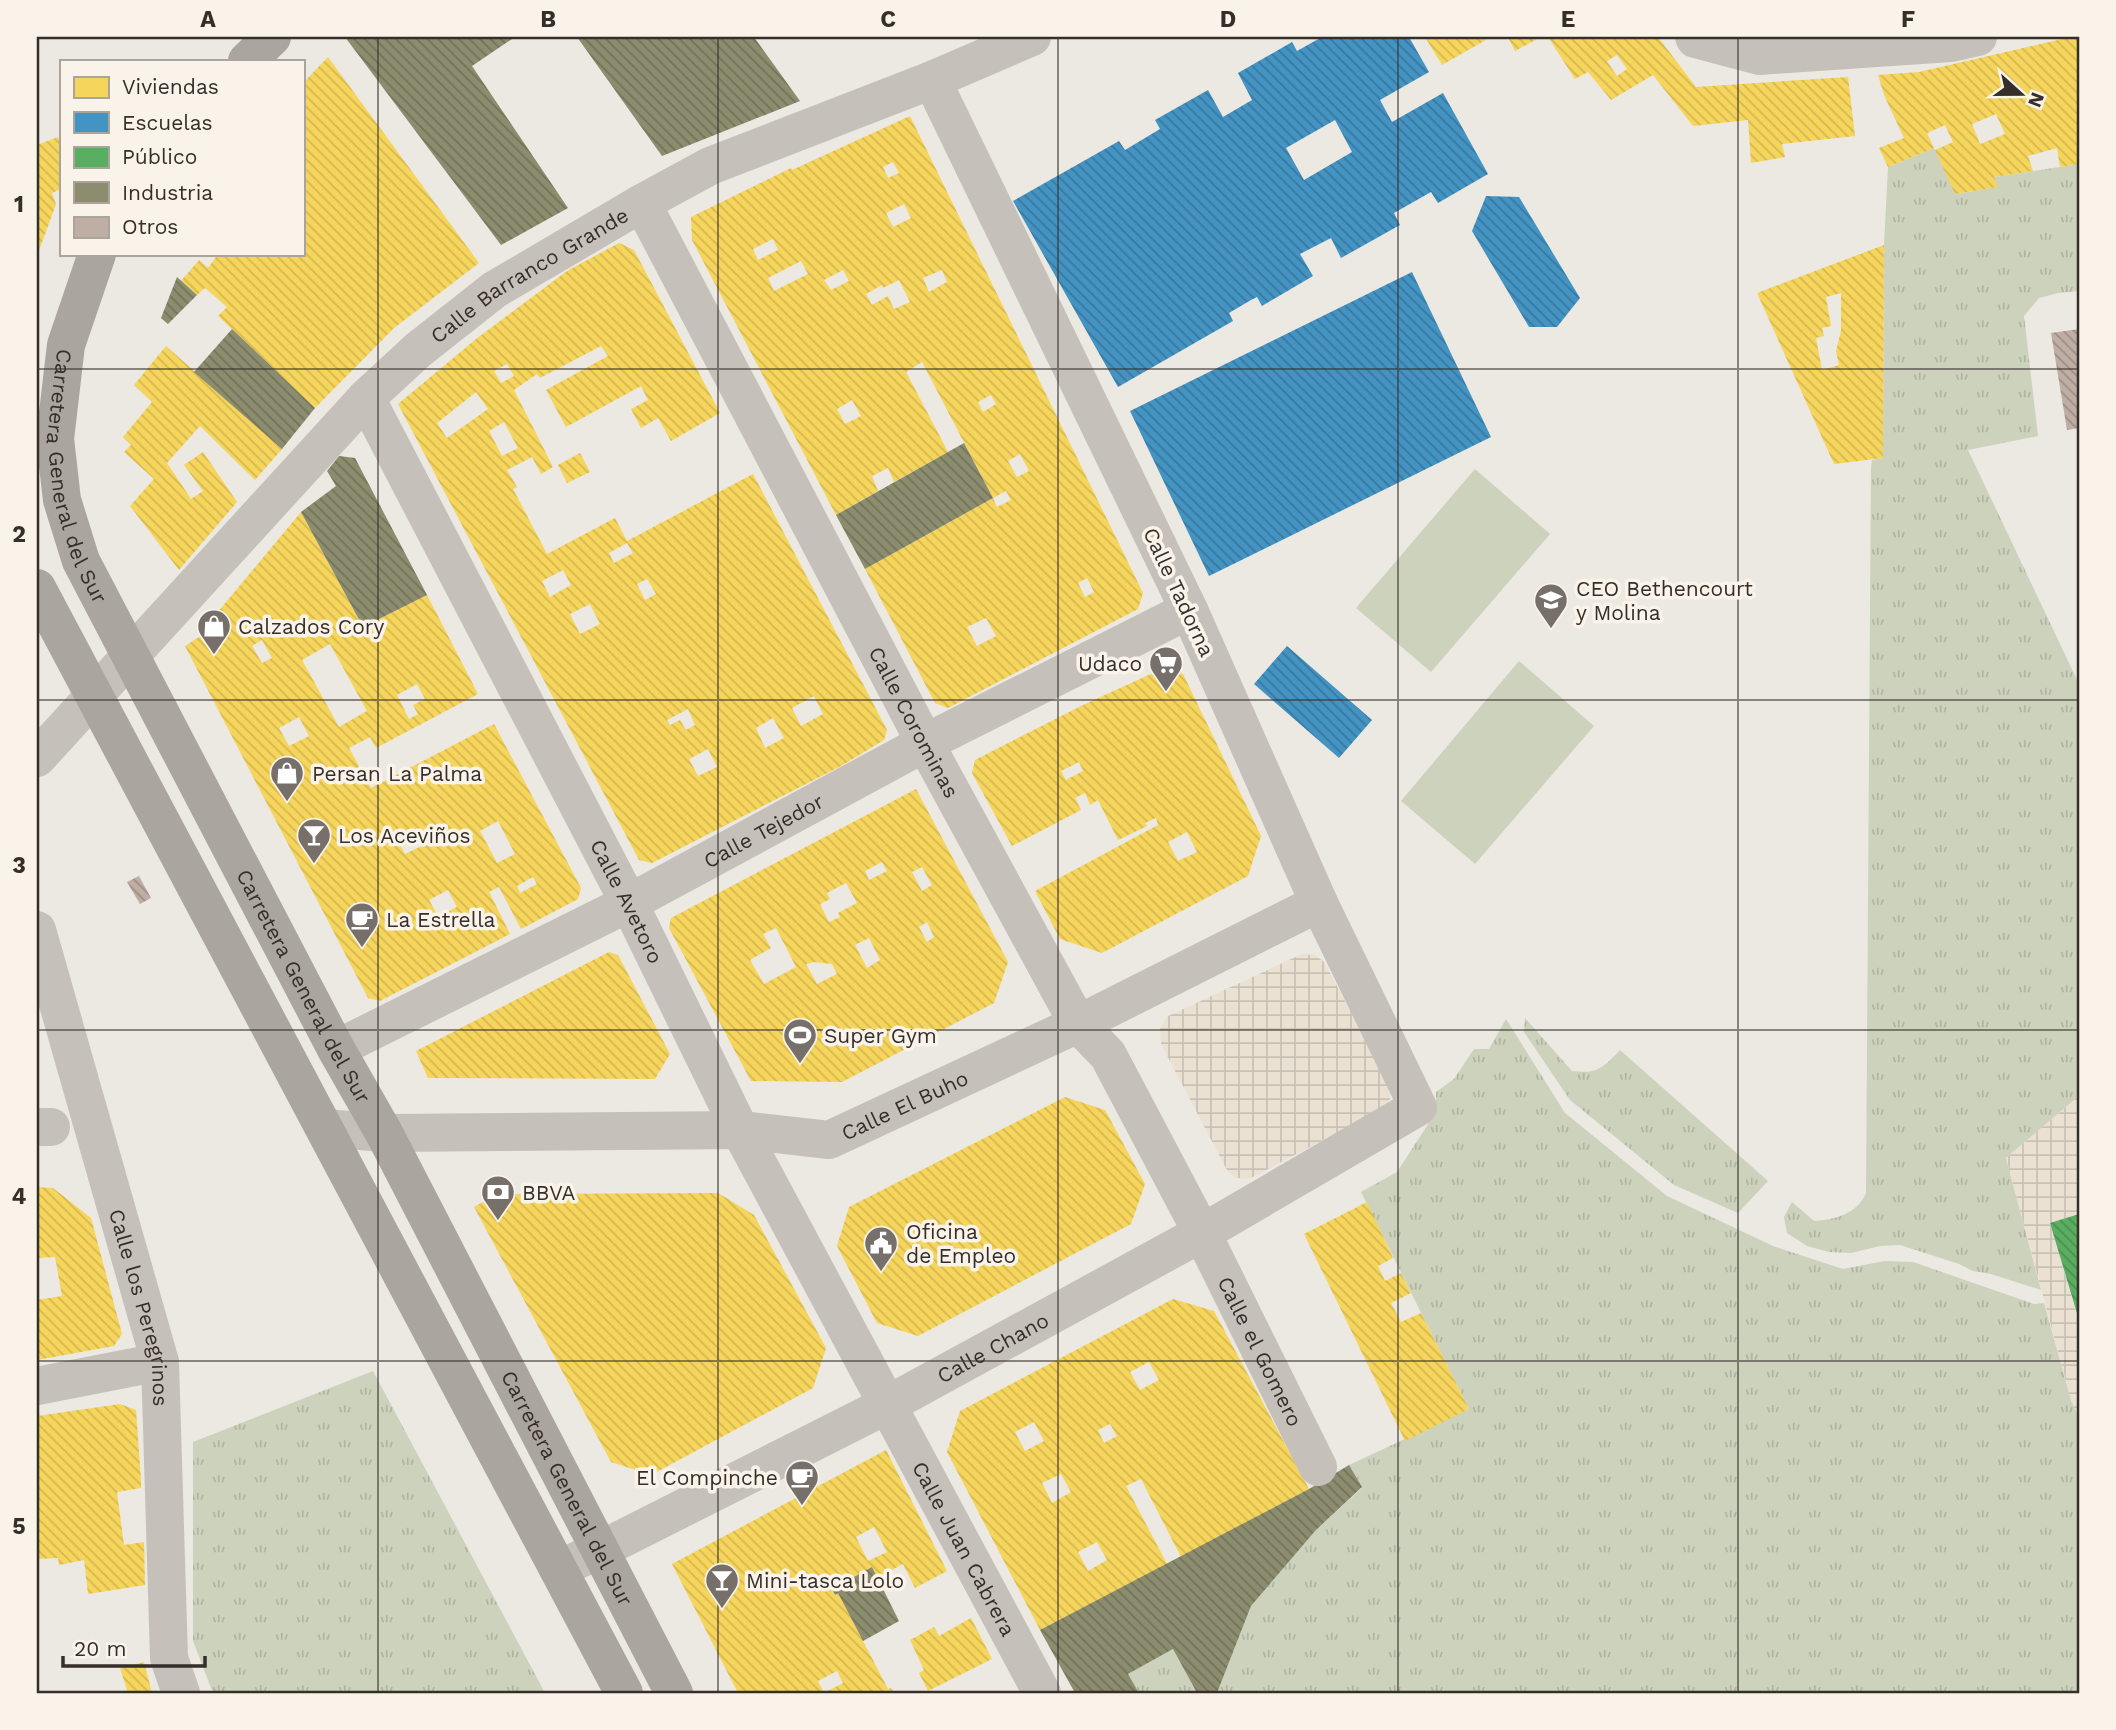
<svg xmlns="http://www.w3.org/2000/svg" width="2116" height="1730" font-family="'Work Sans',sans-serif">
<defs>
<pattern id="grass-tufts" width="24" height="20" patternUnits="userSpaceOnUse" patternTransform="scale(1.75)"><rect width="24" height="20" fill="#ccd2bc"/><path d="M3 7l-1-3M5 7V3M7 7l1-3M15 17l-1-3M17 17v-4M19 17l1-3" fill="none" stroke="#b0b5a2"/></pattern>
<pattern id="plaza-grid" width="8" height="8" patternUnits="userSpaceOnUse" patternTransform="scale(1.75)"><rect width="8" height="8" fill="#eae1d2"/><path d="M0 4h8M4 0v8" fill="none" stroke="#c9c1b4"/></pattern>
<pattern id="homes-back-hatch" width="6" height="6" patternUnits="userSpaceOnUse" patternTransform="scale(1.75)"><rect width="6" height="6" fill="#f6d55c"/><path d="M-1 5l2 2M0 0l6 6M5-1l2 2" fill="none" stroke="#d4b750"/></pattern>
<pattern id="schools-back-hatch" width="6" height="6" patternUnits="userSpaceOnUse" patternTransform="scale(1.75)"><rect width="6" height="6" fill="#4393c3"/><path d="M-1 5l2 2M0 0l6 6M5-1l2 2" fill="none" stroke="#39789e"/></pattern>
<pattern id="public-back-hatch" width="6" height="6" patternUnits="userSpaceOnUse" patternTransform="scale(1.75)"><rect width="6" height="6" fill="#5aae61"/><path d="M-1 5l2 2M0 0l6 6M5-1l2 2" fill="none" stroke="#4b8e50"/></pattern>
<pattern id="industry-back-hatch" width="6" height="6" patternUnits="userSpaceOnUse" patternTransform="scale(1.75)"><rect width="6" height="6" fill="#8c8c6e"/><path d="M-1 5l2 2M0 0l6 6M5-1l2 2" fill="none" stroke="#73735a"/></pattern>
<pattern id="building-back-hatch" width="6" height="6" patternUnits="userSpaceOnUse" patternTransform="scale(1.75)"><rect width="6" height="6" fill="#bfaea4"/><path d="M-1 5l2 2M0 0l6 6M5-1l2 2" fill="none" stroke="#9c8e86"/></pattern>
</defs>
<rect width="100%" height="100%" fill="#ece8e2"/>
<!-- grass -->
<path fill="url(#grass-tufts)" d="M1934,148L1956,194L1997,187L1994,177L2079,164V291L2058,293L2039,298L2024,316L2038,436L1968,450L2079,684V1096L2006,1158L2041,1290L1991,1274L1973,1271L1959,1264L1900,1245L1880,1246L1851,1253L1829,1252L1807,1246L1787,1233L1784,1217L1792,1202L1814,1221C1835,1220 1858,1213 1866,1193L1871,467L1872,460L1883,458L1884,245L1888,167Z
M1525,1018L1572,1071C1598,1074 1603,1068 1620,1050L1768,1181L1738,1213L1674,1185L1570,1100L1524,1032Z
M1506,1019L1565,1113L1667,1196L1773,1246L1843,1269L1885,1261L1913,1262L2034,1304L2044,1303L2071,1400L2079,1417V1693H1217L1251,1606L1316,1530L1362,1488L1349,1465L1469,1409L1361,1192L1397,1172L1436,1112V1092L1454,1079L1474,1049H1489Z
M373,1371L545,1693H213L193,1641V1442Z
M1173,1649L1197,1693H1139L1128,1674Z"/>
<!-- pitch -->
<path fill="#ccd2bc" d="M1475,469L1550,534L1431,672L1356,608Z
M1519,661L1594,726L1475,864L1401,801Z"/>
<!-- plaza -->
<path fill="url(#plaza-grid)" d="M1302,954L1315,955L1324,962L1391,1087L1390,1099L1384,1108L1249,1179L1237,1178L1228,1172L1161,1044L1160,1029L1166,1017Z
M2079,1096V1214L2050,1223L2079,1323V1417L2071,1400L2006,1158Z"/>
<!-- homes -->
<path fill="url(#homes-back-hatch)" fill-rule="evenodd" d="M1425,37H1491L1442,65Z
M1508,37H1541L1515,51Z
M1548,37H1658L1696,87L1848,77L1855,136L1782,144L1785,157L1751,163L1748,120L1693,126L1653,75L1611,100L1588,72L1575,79ZM1617,55L1627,69L1617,76L1607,61Z
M2071,37H2079V164L2060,167L2057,148L2028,156L2033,171L1994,177L1998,187L1955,194L1935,150L1953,142L1945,125L1927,133L1934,148L1888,167L1879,148L1904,138L1884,95L1878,75L1919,72ZM1996,114L2005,134L1980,144L1972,124Z
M328,57L479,263L394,328L315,408L218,316L227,307L205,288L197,295L181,281L199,260L208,268L218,254H303V83Z
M910,116L1143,593L1138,609L948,708L935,703L865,569L993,498L997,507L1011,500L1006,491L993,498L922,362L906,372L948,452L894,482L888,468L872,476L878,491L836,515L692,240L691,217L791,168L792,170ZM893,162L899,173L888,178L883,167ZM904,204L911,218L893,227L886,213ZM773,239L778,250L758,260L753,249ZM801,261L808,274L774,291L768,278ZM843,270L849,281L831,290L824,280ZM942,270L947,282L929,292L923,278ZM899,280L910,302L894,309L888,296L872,305L866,294L882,285L883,288ZM991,395L996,404L983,412L978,402ZM852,400L861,416L845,424L837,409ZM1020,454L1029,471L1017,477L1008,461ZM1087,578L1094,592L1085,597L1078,583ZM986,618L996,636L977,646L967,627Z
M58,137L61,144V189L52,193L56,204L40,248L37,250V145Z
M619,243L634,250L720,413L671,441L658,418L641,428L631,409L648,400L641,386L566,427L546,390L608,356L601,346L540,378L537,374L514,390L553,467L541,474L532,457L507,470L517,487L513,489L547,554L615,518L627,541L753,474L887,730L884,740L841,766L652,863L639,860L398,404L476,339L567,271ZM507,364L514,376L501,383L494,371ZM476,392L488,409L447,438L437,423ZM504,422L518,448L502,456L489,431ZM627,543L633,553L614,563L609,553ZM563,570L571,585L550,597L542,581ZM647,579L656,594L645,600L637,584ZM590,604L600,624L580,634L570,614ZM814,696L823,714L801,726L792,708ZM688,709L695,725L686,730L680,720L670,725L667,720ZM773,718L784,738L765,748L756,728ZM708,749L717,767L698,776L689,759Z
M1884,245L1883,458L1834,464L1757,293ZM1841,293V331L1836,351L1839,365L1822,370L1816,338L1824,336L1822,328L1831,326L1826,297Z
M166,346L282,449L255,480L200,426L167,463L191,499L203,491L184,465L203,452L237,502L179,570L130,506L154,479L124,452L131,445L123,437L152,402L134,385Z
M580,453L590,472L567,483L558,465Z
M301,512L363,627L427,595L478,694L376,748L370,737L349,748L371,788L494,724L581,888L578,899L521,929L499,887L489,892L510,934L380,1001L368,998L185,646L210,630L207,625ZM262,640L272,658L262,663L252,646ZM330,644L367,711L339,727L302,660ZM417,684L425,699L413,705L418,714L409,719L397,695ZM299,717L309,736L289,746L279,728ZM498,821L515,854L497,863L480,831ZM420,837L424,845L405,854L401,847ZM533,877L537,884L520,893L517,886ZM448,890L457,907L438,916L429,900Z
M1166,667L1183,674L1261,836L1248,876L1102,953L1060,939L1035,891L1158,825L1156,818L1145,823L1147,826L1118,840L1098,800L1090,805L1085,793L1075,798L1081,810L1012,846L972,773L975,760L1081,706ZM1079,762L1083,771L1066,780L1061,771ZM1187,832L1197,852L1178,861L1168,842Z
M916,789L1008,962L994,1003L842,1082L751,1081L669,928L671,918ZM882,862L887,871L869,880L865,871ZM922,867L932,885L922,891L912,872ZM846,883L857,903L838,913L840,917L829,922L820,904L830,899L827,893ZM927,922L934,937L927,942L919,927ZM776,928L796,967L764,984L750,960L771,948L763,934ZM869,938L880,960L867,968L855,945ZM814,962L832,964L837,974L817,984L806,964Z
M609,952L618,955L670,1054L655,1079L428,1078L416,1051Z
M1065,1097L1105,1110L1145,1184L1131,1224L918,1336L877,1323L837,1246L849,1207Z
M37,1187L53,1188L91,1218L122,1334L114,1346L37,1360V1300L62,1296L55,1257L37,1258Z
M718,1193L754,1215L826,1348L813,1388L651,1475L611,1462L474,1207L497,1194Z
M1367,1202L1393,1258L1378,1266L1385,1281L1401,1273L1411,1293L1391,1303L1401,1322L1421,1313L1469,1409L1405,1441L1304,1234Z
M1173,1299L1214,1311L1309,1489L1181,1557L1141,1479L1126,1486L1167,1564L1040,1630L947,1452L960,1411ZM1149,1362L1159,1380L1140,1390L1130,1372ZM1034,1422L1044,1441L1025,1451L1015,1432ZM1110,1424L1117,1436L1104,1443L1098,1430ZM1061,1474L1071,1492L1052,1503L1042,1483ZM1097,1542L1107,1560L1088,1571L1078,1552Z
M120,1404L136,1410L141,1480V1488L117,1492L124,1545L144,1542L145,1585L88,1594L84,1560L59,1565L58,1558L37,1559V1416Z
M886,1450L947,1571L915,1588L903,1564L877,1578L872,1567L832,1589L835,1595L838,1593L888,1689L891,1688L894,1693H738L672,1564ZM874,1527L887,1552L868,1561L856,1537ZM837,1671L843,1683L824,1693L818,1681Z
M971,1618L992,1659L928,1691L919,1673L924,1670L910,1640L934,1627L939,1636Z
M144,1662L152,1693H128L120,1668Z"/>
<!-- schools -->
<path fill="url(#schools-back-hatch)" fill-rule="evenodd" d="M1322,37H1409L1429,72L1380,100L1392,122L1443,93L1488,174L1438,203L1431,192L1394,213L1400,225L1341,258L1331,238L1300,254L1313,276L1262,306L1257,297L1251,300L1229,313L1233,321L1118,387L1013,201L1119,141L1125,150L1160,129L1155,120L1208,90L1223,117L1252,100L1238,73L1292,42L1297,51ZM1335,120L1352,152L1304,180L1286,148Z
M1486,196L1519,197L1580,298L1557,327H1529L1472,231Z
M1412,272L1491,437L1209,576L1130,411Z
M1287,646L1372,720L1339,758L1254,684Z"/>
<!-- public -->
<path fill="url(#public-back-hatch)" d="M2079,1214V1320L2050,1223Z"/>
<!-- industry -->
<path fill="url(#industry-back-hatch)" d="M345,37H510L512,39L472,66L568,208L501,245Z
M577,37H754L800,101L662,156Z
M177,277L197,295L168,324L161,318Z
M232,329L315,408L282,449L194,372Z
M964,443L993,498L865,569L836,515Z
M339,456L355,458L427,595L363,627L301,512L336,486L327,471Z
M1349,1465L1362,1487L1316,1530L1251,1606L1217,1693H1197L1173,1649L1128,1674L1139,1693H1075L1040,1630L1309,1489Z
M872,1567L899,1621L863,1641L838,1593L835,1595L832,1589Z"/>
<!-- building -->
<path fill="url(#building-back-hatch)" d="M2079,329V428L2067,430L2051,333Z
M139,876L151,898L140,904L127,882Z"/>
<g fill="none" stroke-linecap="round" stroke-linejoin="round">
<!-- minor -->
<g stroke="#c6c0ba" stroke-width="38">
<path d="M1694,37L1695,39L1759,56L1951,43L1978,37"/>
<path id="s1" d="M642,203L925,743L1078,1024L1108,1055L1202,1233L1318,1467"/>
<path id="s2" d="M366,398L629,903L740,1130L1042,1693"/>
<path id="s3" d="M37,758L366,398L418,350L494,290L642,203L710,166L932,80L1032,37"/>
<path id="s4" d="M37,930L160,1362L169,1658L181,1693"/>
<path id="s5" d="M336,1049L629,903L925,743L1189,610"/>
<path d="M37,1127H51"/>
<path id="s6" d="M325,1128L384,1133L740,1130L829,1140L1078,1024L1319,903"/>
<path d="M37,1386L160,1362"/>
<path id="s7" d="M558,1569L600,1550L887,1405L1202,1233L1418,1107L1319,903L1189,610L932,80"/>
</g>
<!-- major -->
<g stroke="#aba59f" stroke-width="38">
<path d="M247,61L272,37"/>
<path id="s8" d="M97,254L66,345L55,439L62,500L81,561L336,1049L384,1133L674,1693"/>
<path d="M37,588L624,1693"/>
</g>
</g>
<!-- grid -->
<path fill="none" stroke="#362e29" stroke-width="2" stroke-opacity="0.55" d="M378,37V1693M718,37V1693M1058,37V1693M1398,37V1693M1738,37V1693M37,369H2079M37,700H2079M37,1030H2079M37,1361H2079"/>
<!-- icons -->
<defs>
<g id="school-pin" transform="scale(1.75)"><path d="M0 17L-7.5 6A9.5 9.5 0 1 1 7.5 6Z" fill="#766f6a" stroke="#f9f3e9"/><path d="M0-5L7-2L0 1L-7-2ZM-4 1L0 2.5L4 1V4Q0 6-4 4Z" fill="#fff"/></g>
<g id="shop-pin" transform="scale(1.75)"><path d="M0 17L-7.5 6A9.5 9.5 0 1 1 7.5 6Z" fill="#766f6a" stroke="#f9f3e9"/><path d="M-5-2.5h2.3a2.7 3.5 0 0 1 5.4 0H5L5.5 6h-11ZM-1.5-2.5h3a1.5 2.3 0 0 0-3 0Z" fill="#fff"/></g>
<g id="supermarket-pin" transform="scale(1.75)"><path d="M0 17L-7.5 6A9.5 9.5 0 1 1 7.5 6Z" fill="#766f6a" stroke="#f9f3e9"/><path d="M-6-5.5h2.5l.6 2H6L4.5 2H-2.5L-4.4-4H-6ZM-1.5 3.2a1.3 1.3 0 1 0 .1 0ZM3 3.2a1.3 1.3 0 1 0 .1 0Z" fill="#fff"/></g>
<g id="bar-pin" transform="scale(1.75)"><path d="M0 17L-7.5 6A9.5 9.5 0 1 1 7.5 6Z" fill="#766f6a" stroke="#f9f3e9"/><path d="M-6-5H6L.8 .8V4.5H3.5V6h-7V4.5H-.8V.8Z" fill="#fff"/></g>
<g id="cafe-pin" transform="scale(1.75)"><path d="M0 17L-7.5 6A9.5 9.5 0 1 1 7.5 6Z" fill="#766f6a" stroke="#f9f3e9"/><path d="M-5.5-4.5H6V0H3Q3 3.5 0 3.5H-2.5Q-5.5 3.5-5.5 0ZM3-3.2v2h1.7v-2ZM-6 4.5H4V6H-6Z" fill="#fff"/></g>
<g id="stadium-pin" transform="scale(1.75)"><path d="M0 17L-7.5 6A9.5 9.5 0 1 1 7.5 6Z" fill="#766f6a" stroke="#f9f3e9"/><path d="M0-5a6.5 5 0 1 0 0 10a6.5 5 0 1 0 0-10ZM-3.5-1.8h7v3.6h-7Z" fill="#fff"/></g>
<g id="bank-pin" transform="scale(1.75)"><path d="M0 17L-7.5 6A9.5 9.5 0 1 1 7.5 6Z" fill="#766f6a" stroke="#f9f3e9"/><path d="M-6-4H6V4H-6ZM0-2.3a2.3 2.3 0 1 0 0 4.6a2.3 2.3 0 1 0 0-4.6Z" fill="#fff"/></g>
<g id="civic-pin" transform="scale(1.75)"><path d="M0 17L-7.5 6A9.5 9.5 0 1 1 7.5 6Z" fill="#766f6a" stroke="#f9f3e9"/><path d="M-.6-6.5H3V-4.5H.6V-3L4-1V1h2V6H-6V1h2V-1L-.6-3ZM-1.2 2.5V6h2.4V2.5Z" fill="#fff"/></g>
</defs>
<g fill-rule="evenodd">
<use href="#school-pin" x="1551" y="600"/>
<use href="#shop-pin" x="214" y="626"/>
<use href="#supermarket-pin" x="1166" y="663"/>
<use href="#shop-pin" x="287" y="773"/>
<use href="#bar-pin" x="314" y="835"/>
<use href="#cafe-pin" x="362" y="919"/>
<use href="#stadium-pin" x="800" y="1035"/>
<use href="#bank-pin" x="498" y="1192"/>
<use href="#civic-pin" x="881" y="1243"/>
<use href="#cafe-pin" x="802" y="1477"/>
<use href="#bar-pin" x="722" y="1580"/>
</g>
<g text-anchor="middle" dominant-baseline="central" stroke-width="7" stroke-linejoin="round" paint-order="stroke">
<!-- street labels -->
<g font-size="21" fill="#362e29" stroke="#f9f3e9">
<text stroke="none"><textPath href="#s3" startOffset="693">Calle Barranco Grande</textPath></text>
<text stroke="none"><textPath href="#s8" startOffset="231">Carretera General del Sur</textPath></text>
<text transform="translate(1179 592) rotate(65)">Calle Tadorna</text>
<text stroke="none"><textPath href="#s1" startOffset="586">Calle Corominas</textPath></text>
<text stroke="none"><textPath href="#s5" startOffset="480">Calle Tejedor</textPath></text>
<text stroke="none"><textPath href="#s2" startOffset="567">Calle Avetoro</textPath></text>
<text stroke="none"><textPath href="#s8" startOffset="796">Carretera General del Sur</textPath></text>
<text stroke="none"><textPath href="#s6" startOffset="588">Calle El Buho</textPath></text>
<text stroke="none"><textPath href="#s4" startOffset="392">Calle los Peregrinos</textPath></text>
<text stroke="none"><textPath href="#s7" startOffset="488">Calle Chano</textPath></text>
<text stroke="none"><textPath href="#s1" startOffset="1306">Calle el Gomero</textPath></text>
<text stroke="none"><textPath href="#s8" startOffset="1363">Carretera General del Sur</textPath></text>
<text stroke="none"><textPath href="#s2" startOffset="1297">Calle Juan Cabrera</textPath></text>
</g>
<!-- poi labels -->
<g font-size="21" fill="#362e29" stroke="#f9f3e9" text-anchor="start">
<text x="1576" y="588">CEO Bethencourt<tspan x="1576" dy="24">y Molina</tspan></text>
<text x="238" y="626">Calzados Cory</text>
<text x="1142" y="663" text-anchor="end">Udaco</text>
<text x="312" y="773">Persan La Palma</text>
<text x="338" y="835">Los Aceviños</text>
<text x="386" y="919">La Estrella</text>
<text x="824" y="1035">Super Gym</text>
<text x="522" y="1192">BBVA</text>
<text x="906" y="1231">Oficina<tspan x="906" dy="24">de Empleo</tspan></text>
<text x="778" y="1477" text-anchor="end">El Compinche</text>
<text x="746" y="1580">Mini-tasca Lolo</text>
</g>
</g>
<!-- border -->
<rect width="2116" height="1730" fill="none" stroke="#f9f3e9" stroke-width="77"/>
<!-- legend -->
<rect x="60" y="60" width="245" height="196" fill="#f9f3e9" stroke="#aba49c" stroke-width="2"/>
<rect x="74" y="77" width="35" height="21" fill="#f6d55c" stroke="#aba49c" stroke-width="2"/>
<text x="122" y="94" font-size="21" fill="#362e29">Viviendas</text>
<rect x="74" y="112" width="35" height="21" fill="#4393c3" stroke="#aba49c" stroke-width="2"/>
<text x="122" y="130" font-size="21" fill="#362e29">Escuelas</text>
<rect x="74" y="147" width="35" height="21" fill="#5aae61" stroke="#aba49c" stroke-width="2"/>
<text x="122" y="164" font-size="21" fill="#362e29">Público</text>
<rect x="74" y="182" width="35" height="21" fill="#8c8c6e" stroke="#aba49c" stroke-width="2"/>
<text x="122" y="200" font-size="21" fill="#362e29">Industria</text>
<rect x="74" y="217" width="35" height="21" fill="#bfaea4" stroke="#aba49c" stroke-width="2"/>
<text x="122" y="234" font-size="21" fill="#362e29">Otros</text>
<!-- north arrow -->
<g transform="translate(2021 94) rotate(111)" stroke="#f9f3e9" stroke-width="5" paint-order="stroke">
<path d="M0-5L12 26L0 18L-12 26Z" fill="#362e29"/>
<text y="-10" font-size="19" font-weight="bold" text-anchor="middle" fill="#362e29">N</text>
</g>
<!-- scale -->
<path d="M63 1656v10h142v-10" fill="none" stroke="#362e29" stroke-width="3.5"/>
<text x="74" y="1656" font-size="21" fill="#362e29" stroke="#f9f3e9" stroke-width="5" paint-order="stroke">20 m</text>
<rect x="38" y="38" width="2040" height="1654" fill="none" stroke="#362e29" stroke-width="2.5"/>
<g font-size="23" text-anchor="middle" font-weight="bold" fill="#362e29">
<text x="208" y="27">A</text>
<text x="548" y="27">B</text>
<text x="888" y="27">C</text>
<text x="1228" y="27">D</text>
<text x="1568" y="27">E</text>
<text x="1908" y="27">F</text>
<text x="19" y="212">1</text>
<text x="19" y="542">2</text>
<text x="19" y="873">3</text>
<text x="19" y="1204">4</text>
<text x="19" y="1534">5</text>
</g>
</svg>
